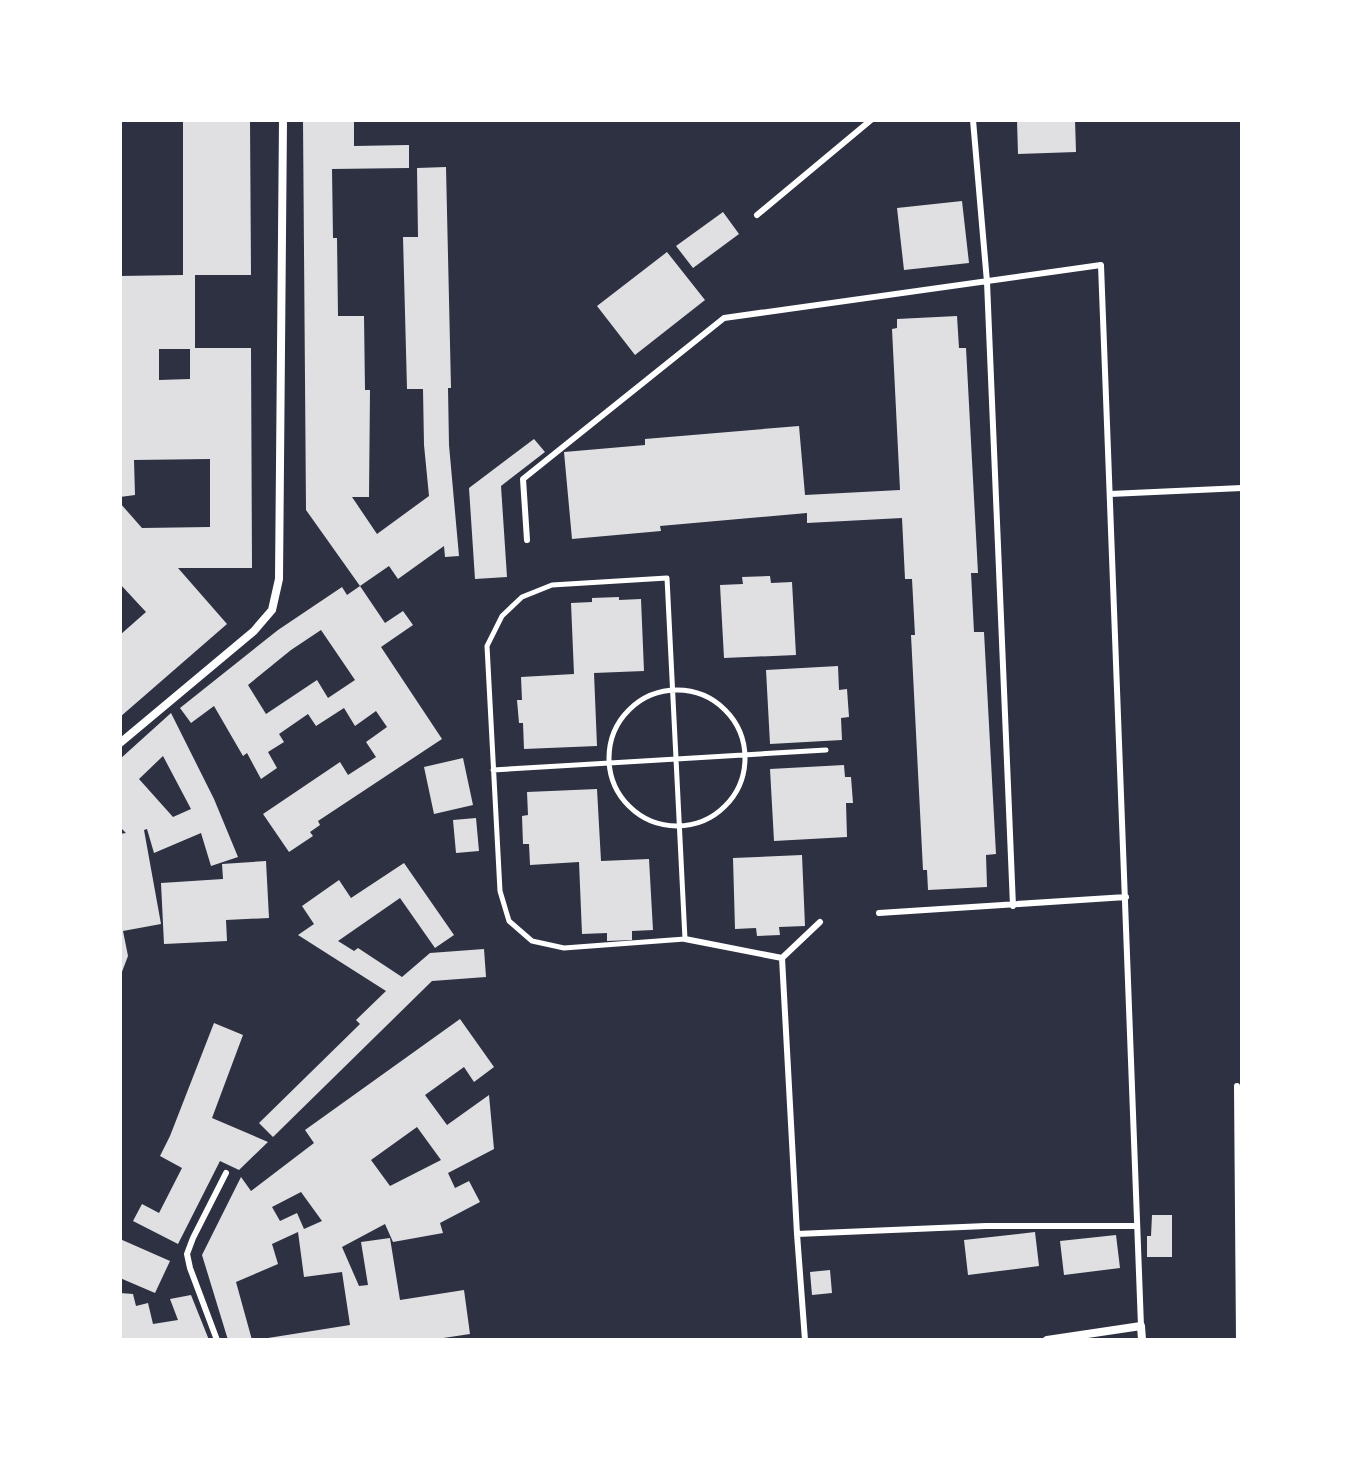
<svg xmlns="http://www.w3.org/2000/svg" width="1362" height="1460" font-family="'Sofia Sans Condensed',sans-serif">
<rect width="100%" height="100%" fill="#2d3142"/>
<!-- building -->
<path fill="#e0e0e3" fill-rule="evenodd" d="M183,120H250L251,275H195V348H251L252,568H178L227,624L120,717V635L146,612L120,584V503L142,528L210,527V459L134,460L135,495L120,497V276L183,275ZM159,349H190V379L159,380Z
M303,120H354V146L409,145V168L332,169L333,238H337L338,316H364L365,390H370L369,497H352L377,534L429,496L424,445L423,389H407L403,237H418L417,168L446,167L451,388H448L449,445L459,556L445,557L444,546L398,579L389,566L360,586L306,510Z
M1017,120H1075L1076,152L1018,154Z
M962,201L969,263L904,270L897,208Z
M723,212L739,234L693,268L676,246Z
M667,252L705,300L635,355L597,306Z
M957,316L959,348H966L978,573H971L974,632H984L996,854L986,855L987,887L928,890L927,870H923L911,635H915L912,579H905L902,518L807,523V513L660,526L661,531L572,539L564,452L645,445V439L799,426L805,495L900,490L892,329L897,328V319Z
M534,439L545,452L501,486L507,577L475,579L469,488Z
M770,576L771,583L792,582L796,655L724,658L720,585L743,584L742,577Z
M360,586L385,623L403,611L413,625L381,647L442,739L318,821L320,825L310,832L313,836L289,852L263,814L340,762L348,775L376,757L366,742L387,727L376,711L355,726L344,708L316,726L308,714L279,734L284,742L268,752L277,768L261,779L247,753L243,756L214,706L191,723L180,708L278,630L342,587L347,595ZM321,630L355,680L328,698L317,680L266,714L248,685L291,650Z
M619,597V600L641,599L644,671L594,673L597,746L524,749L523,723H519L517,700H522L521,677L574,674L571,603L592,602V598Z
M838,666L839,690L847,689L849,717L841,718L842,740L770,744L766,670Z
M171,713L214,799L238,857L211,866L201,833L154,853L147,829L144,830L161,924L123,931L128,956L120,977V834L126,833L120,827V759ZM163,756L191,809L173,817L139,779Z
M463,758L473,805L434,814L424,767Z
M844,765L845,777H851L853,803H846L847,837L774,841L770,769Z
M597,789L601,861L649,859L653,930L632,931V940L607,941V933L582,934L579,862L530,865L529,844H523L522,816L528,815L527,792Z
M476,818L479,851L456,853L453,820Z
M802,855L805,926L779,927L780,935L757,936L756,928L735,929L733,858Z
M266,861L269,918L226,920L227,941L164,944L161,883L223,879L222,864Z
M404,863L454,935L435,948L400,898L338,941L354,951L358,948L402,977L430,953L484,949L486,977L432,981L273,1137L259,1123L360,1024L356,1020L386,991L298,935L314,924L302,906L339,880L351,898Z
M460,1019L494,1067L474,1082L464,1067L425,1095L447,1125L489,1095L494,1149L448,1173L455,1188L469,1181L480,1202L440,1223L443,1233L393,1242L385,1224L342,1247L359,1286L368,1285L361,1242L390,1238L400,1300L464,1290L470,1334L430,1340H268V1338L350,1325L342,1272L304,1277L298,1232L272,1244L278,1264L236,1282L252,1340H228L202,1255L241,1177L251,1191L314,1143L305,1130ZM417,1127L441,1160L390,1186L371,1160ZM301,1192L322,1221L304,1229L297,1213L280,1221L272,1207Z
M214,1023L243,1035L212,1118L268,1142L239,1170L220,1161L178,1244L133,1221L142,1204L159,1213L182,1168L160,1156L170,1136Z
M1152,1215H1172V1257H1147V1236H1151Z
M1035,1232L1039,1266L968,1275L964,1240Z
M1116,1235L1120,1268L1064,1275L1060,1241Z
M120,1239L170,1261L155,1293L120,1278Z
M830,1270L832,1293L812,1295L810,1272Z
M120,1293L133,1294L136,1306L148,1303L153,1324L178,1320L170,1299L191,1295L209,1340H122L120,1328Z"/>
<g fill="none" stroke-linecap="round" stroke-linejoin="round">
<!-- path -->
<path stroke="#fff" stroke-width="5" d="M667,578L685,939L564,948L532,941L509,921L500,891L487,646L502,616L522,597L552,585Z
M609 758a68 68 0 1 1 136 0a68 68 0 1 1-136 0Z
M493,770L826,750"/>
<!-- service -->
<path stroke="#fff" stroke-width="6" d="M973,120L987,282L1013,906
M757,215L871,120
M1110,494L1242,488
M527,540L523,479L724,318L1101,265L1141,1326
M879,913L1126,897
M685,939L782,958L820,922
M782,958L797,1234L986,1226H1137
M1237,1086L1239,1340
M797,1234L805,1340
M217,1340L190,1268L187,1254L193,1238L226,1173"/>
<!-- minor -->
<path stroke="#fff" stroke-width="8" d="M120,743L254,631L272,610L279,579L283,120
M1047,1340L1141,1326L1142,1340"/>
</g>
<!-- border -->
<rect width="1362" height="1460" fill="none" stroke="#ffffff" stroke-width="244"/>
</svg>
